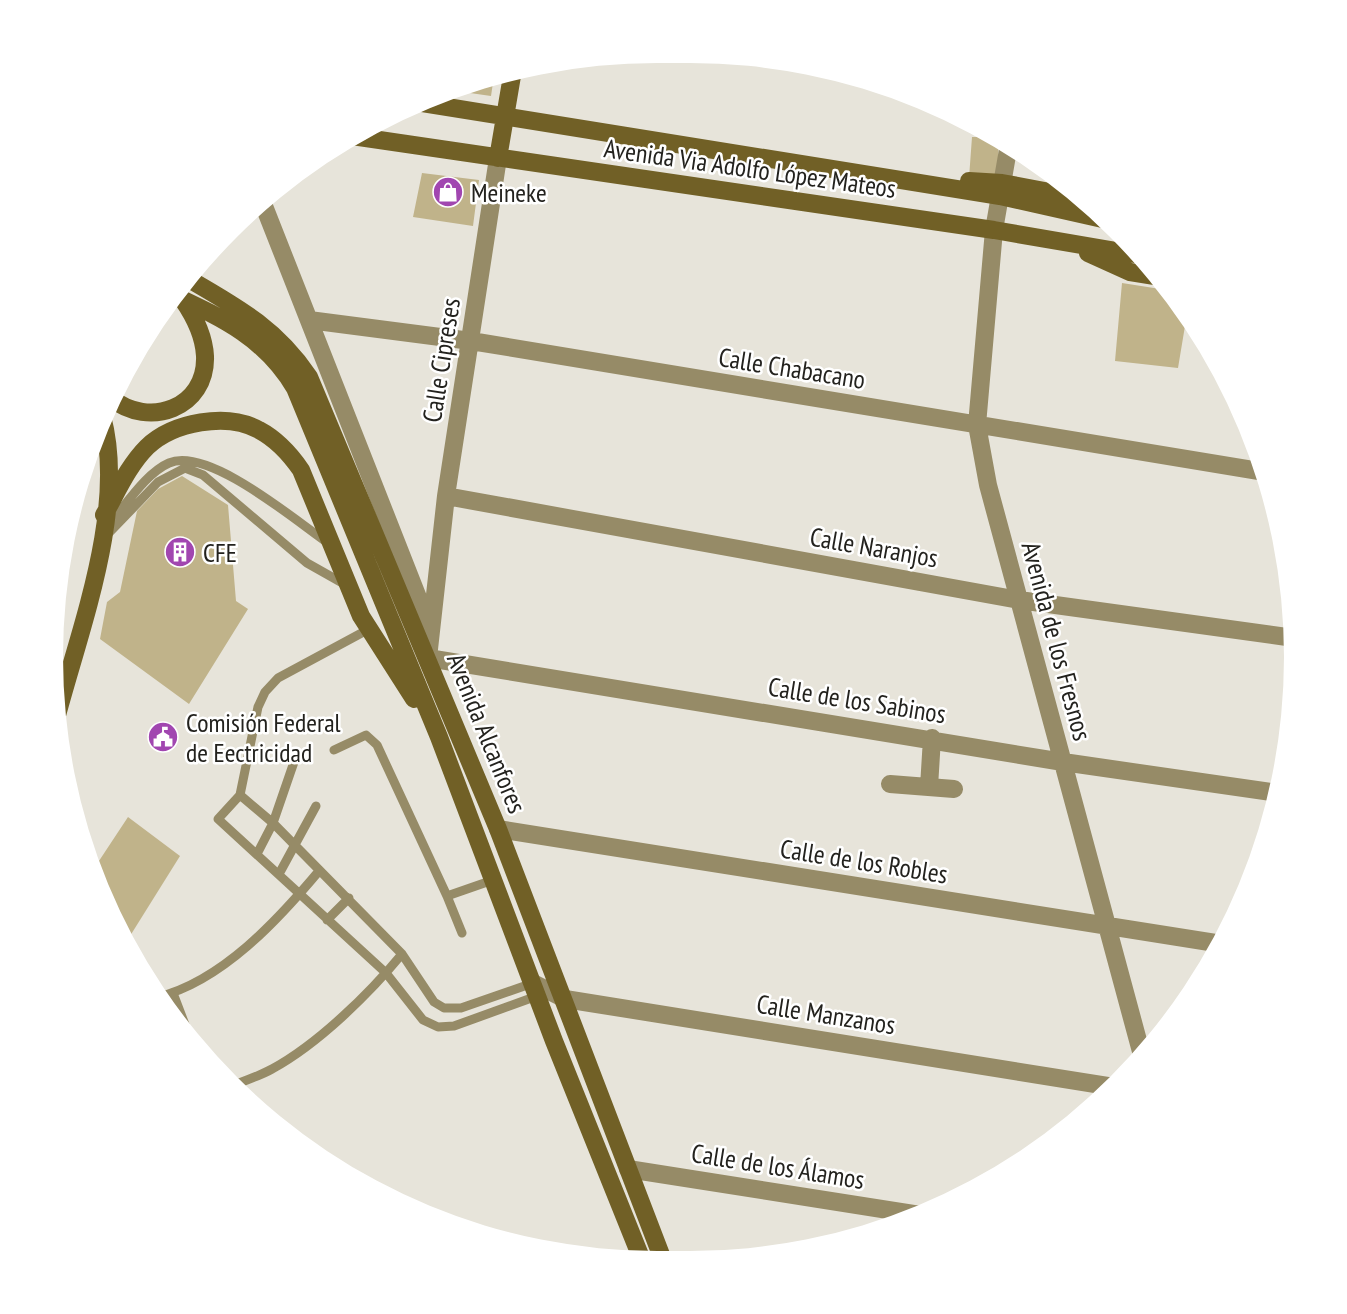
<svg xmlns="http://www.w3.org/2000/svg" width="1347" height="1314" font-family="'PT Sans Narrow',sans-serif">
<rect width="100%" height="100%" fill="#e7e4da"/>
<!-- building -->
<path fill="#c0b38a" d="M494,76L491,96L449,90Z
M972,137H999L997,181L969,178Z
M422,173L479,180L473,226L413,217Z
M1122,283L1173,291L1187,314L1178,368L1115,361Z
M182,476L228,505L236,601L248,609L189,704L100,639L107,602L120,592L137,511L158,489Z
M128,817L180,856L125,944L113,925L93,870Z"/>
<g fill="none" stroke-linecap="round" stroke-linejoin="round">
<!-- lane -->
<path stroke="#968b67" stroke-width="9" d="M109,524C126,505 146,473 169,463C208,446 296,521 328,543
M107,535L158,482L185,468L203,475L307,563L346,585
M369,629L278,678L265,692L258,707L240,795L218,819L386,973L423,1020L438,1027L454,1026L537,996
M334,750L366,735L377,745L447,896L493,880
M240,795L273,823L402,954L434,1002L444,1008H461L533,983
M257,854L273,823L294,762
M279,874L316,806
M447,896L462,933
M327,920L349,898
M173,993L192,1043
M158,997C222,981 278,920 319,871
M232,1086C245,1080 260,1076 272,1069C318,1044 369,994 402,954"/>
<!-- street -->
<path stroke="#968b67" stroke-width="18" d="M1009,144L994,230L977,425L988,485L1143,1059
M498,158L446,496L428,658L1063,762L1278,793
M262,201L428,623
M309,320L471,341L1265,472
M446,496L1019,600L1294,638
M890,784L954,789
M929,787L932,738
M498,829L1222,944
M533,983L565,999L1114,1087
M628,1169L920,1215"/>
<!-- secondary -->
<path stroke="#716026" stroke-width="18" d="M416,102L1000,196L1107,220
M352,136L994,230L1140,255
M498,158L513,70
M969,181L1002,183L1087,199
M1088,253L1130,272L1161,277
M187,278C237,307 276,328 309,377L498,829L663,1260
M173,295C224,319 265,338 295,388L439,737L554,1041L642,1260
M111,398C149,429 207,408 205,356C204,336 194,316 183,300
M104,515C117,492 128,466 147,447C173,422 227,412 259,430C276,439 290,454 301,470L361,616L414,699
M56,584L60,564
M56,719C80,628 127,509 102,416"/>
</g>
<!-- icons -->
<defs>
<g id="shop-disc" transform="scale(1.575)"><circle r="9.5" fill="#a146b0" stroke="#fff"/><path d="M-5-2.5h2.3a2.7 3.5 0 0 1 5.4 0H5L5.5 6h-11ZM-1.5-2.5h3a1.5 2.3 0 0 0-3 0Z" fill="#fff"/></g>
<g id="building-disc" transform="scale(1.575)"><circle r="9.5" fill="#a146b0" stroke="#fff"/><path d="M-4-6H4V6H1V3H-1V6H-4ZM-2.5-4.3h1.7v1.8h-1.7ZM.8-4.3h1.7v1.8H.8ZM-2.5-1h1.7V.8h-1.7ZM.8-1h1.7V.8H.8Z" fill="#fff"/></g>
<g id="civic-disc" transform="scale(1.575)"><circle r="9.5" fill="#a146b0" stroke="#fff"/><path d="M-.6-6.5H3V-4.5H.6V-3L4-1V1h2V6H-6V1h2V-1L-.6-3ZM-1.2 2.5V6h2.4V2.5Z" fill="#fff"/></g>
</defs>
<g fill-rule="evenodd">
<use href="#shop-disc" x="448" y="192"/>
<use href="#building-disc" x="180" y="552"/>
<use href="#civic-disc" x="163" y="737"/>
</g>
<g text-anchor="middle" dominant-baseline="central" stroke-width="5" stroke-linejoin="round" paint-order="stroke">
<!-- street labels -->
<g font-size="26" fill="#23221e" stroke="#fff">
<text transform="translate(750 168) rotate(8)">Avenida Via Adolfo López Mateos</text>
<text transform="translate(441 360) rotate(-81)">Calle Cipreses</text>
<text transform="translate(792 368) rotate(9)">Calle Chabacano</text>
<text transform="translate(874 547) rotate(10)">Calle Naranjos</text>
<text transform="translate(1057 641) rotate(75)">Avenida de los Fresnos</text>
<text transform="translate(857 700) rotate(9)">Calle de los Sabinos</text>
<text transform="translate(487 733) rotate(68)">Avenida Alcanfores</text>
<text transform="translate(864 861) rotate(9)">Calle de los Robles</text>
<text transform="translate(826 1014) rotate(9)">Calle Manzanos</text>
<text transform="translate(778 1166) rotate(9)">Calle de los Álamos</text>
</g>
<!-- poi labels -->
<g font-size="26" fill="#23221e" stroke="#fff" text-anchor="start">
<text x="471" y="192">Meineke</text>
<text x="203" y="552">CFE</text>
<text x="186" y="722">Comisión Federal<tspan x="186" dy="30">de Eectricidad</tspan></text>
</g>
</g>
<!-- crop -->
<path d="M0 0H1347V1314H0ZM657 63H690A594 594 0 0 1 1284 657V657A594 594 0 0 1 690 1251H657A594 594 0 0 1 63 657V657A594 594 0 0 1 657 63Z" fill="#fff" fill-rule="evenodd"/>
</svg>
